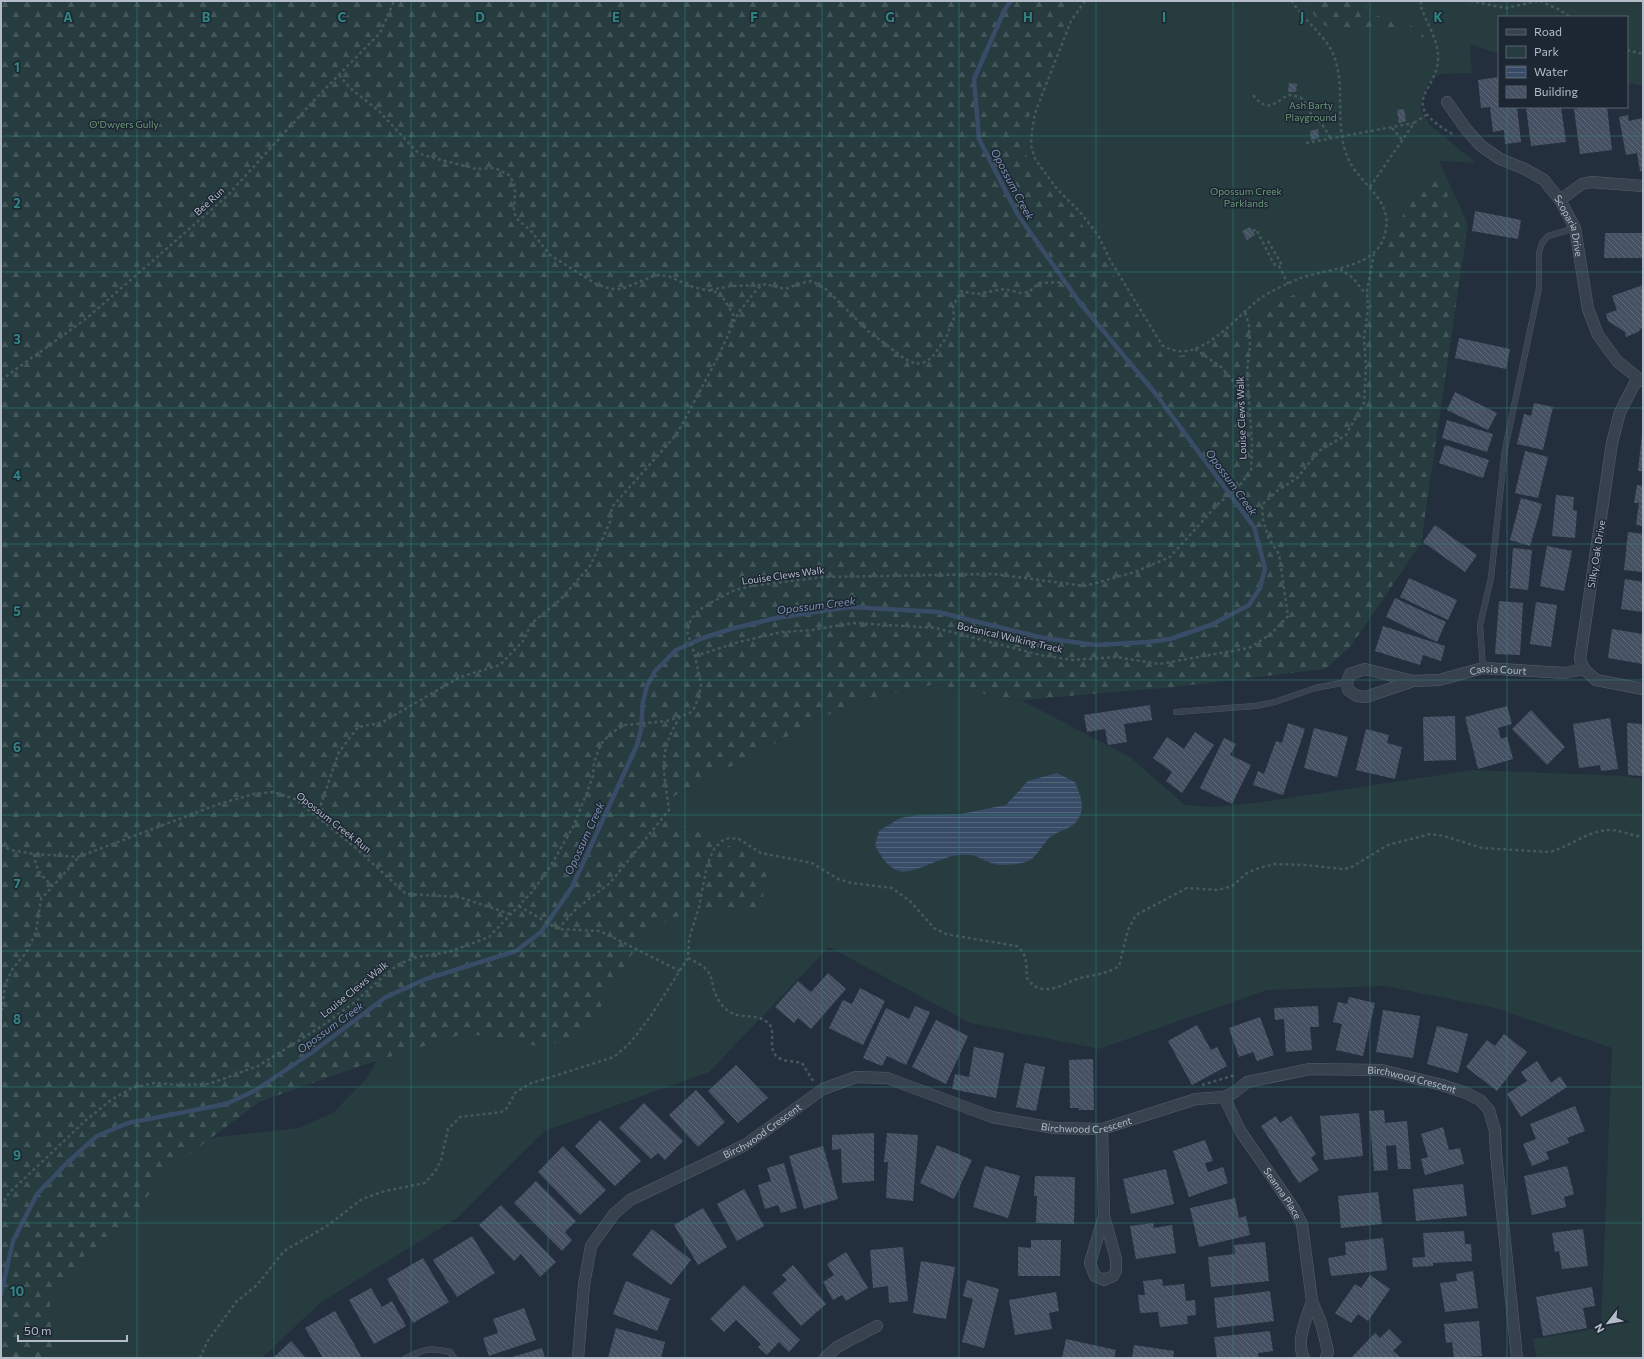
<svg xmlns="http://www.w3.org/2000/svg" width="1644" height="1359" font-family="Commissioner,sans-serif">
<defs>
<pattern id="forest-firs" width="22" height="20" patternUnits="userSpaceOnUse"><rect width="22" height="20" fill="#263c3f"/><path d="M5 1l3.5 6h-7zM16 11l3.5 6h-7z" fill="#435659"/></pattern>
<pattern id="water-rules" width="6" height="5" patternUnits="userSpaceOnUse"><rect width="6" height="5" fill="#394c67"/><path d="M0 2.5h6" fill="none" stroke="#53647b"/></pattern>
<pattern id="building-back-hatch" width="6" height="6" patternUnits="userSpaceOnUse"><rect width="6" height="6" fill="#455162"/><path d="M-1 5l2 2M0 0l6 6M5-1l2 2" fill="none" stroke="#5d6877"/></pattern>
</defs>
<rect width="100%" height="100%" fill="#242f3e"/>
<!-- green -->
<path fill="#263c3f" d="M1011,1H1643V86L1627,83V17H1499V54L1470,44L1472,73C1434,75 1430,68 1420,109L1430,125L1476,163L1439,161L1468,224L1421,543L1351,646L1325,669L1018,215Z
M931,685L1021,700L1130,757L1185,805L1215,807L1262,802L1473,770L1625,776L1643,779V1358H1537L1533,1339L1601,1328L1612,1048L1495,1008L1384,986L1267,990L1099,1049L970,1023L829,947L709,1072L545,1131L457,1218L320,1303L262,1358H22L29,1299L191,1140L299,1128L334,1112L366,1079L395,1030L648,810L853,702Z"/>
<!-- forest -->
<path fill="url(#forest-firs)" d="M1,1H1079L1067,17L1040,94L1031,110L1024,138L1027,159L1050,191L1074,215L1094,239L1108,266L1159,349L1173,357L1195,353L1226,327C1254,335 1248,323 1264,309C1269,304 1276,300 1282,296L1289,297L1330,278L1341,283L1353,306L1362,308L1373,304C1380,256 1401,212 1429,173L1439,175L1448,195L1444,207L1449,219L1460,223L1466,233L1421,543L1351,646L1325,669L1174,687L1021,700L931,685L853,702L648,810L768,863L761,910L687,912L645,932L586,1032L542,1047L466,1033L360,1066L259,1102L166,1172L122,1230L84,1256L50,1303L53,1358H1Z
M1303,1H1363C1366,5 1371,12 1376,15C1395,23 1426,22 1428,49L1424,50L1409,33L1377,25L1344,32L1324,25L1308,9Z"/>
<!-- water -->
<path fill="url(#water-rules)" d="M1057,773L1075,782C1080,795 1086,806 1078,820C1072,829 1058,831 1050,837C1044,843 1036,857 1030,860C1023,864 1009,865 1000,865C991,864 983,859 975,856C968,854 960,855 953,856C938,859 911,875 899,871C887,867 880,855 875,845L879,831L900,818L919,815L960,814L1006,805L1028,781Z"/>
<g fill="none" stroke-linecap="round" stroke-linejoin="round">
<!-- stream -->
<path stroke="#394c67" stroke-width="4.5" d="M1,1294L13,1241L37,1194L67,1163L97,1136L128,1123L226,1104L256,1090L311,1053L386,997L426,979L516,951L541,932L572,887L637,745L641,729L643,702L647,686L655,671L676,650L703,638L731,629L776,618L849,607L938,612L1043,638L1096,645L1148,642L1170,639L1211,625L1249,605L1260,588L1265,568L1254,527L1155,393L1080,303L1018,215L979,139L974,79L1005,9L1011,1"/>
</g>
<!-- building -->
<path fill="url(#building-back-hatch)" d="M1499,77V107H1517L1521,142L1505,144L1504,130L1493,132L1490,107L1481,108L1478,80Z
M1289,83L1297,84L1296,92H1288Z
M1526,107H1561L1566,142L1531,146Z
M1589,107H1607L1612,150L1580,154L1574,109Z
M1404,109L1406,121L1399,123L1397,110Z
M1628,115L1629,121L1643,118V171H1640L1637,153L1626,155L1619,117Z
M1318,129L1319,138L1311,140L1310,131Z
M1475,211L1521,220L1518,239L1472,231Z
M1250,227L1255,235L1247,240L1242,231Z
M1605,233H1643V258H1604Z
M1643,285V326L1638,332L1626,337L1625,332L1608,321L1606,314L1617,310L1612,296Z
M1459,338L1510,349L1506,369L1455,358Z
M1455,392L1497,413L1488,430L1447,410Z
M1534,403L1553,407L1543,450L1517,444L1524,414L1531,416Z
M1447,420L1493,434L1487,452L1442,438Z
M1642,434H1643V471H1638Z
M1445,445L1489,460L1483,478L1439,463Z
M1525,451L1548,457L1538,498L1515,493Z
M1637,485L1643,486V526L1636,525L1639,503H1634Z
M1556,495L1574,497L1573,510L1577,511L1575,538L1552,536Z
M1521,498L1542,504L1530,546L1510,540Z
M1435,525L1477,555L1465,572L1423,542Z
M1628,532L1643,534L1642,572L1624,570Z
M1547,546L1572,551L1564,591L1540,586Z
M1513,548L1532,550L1528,590L1510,588Z
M1409,578L1457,600L1448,620L1400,597Z
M1625,579L1643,582V612L1621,609Z
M1395,598L1446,622L1437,642L1386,617Z
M1499,601L1523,603L1520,655L1495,654Z
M1536,602L1557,605L1551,647L1530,644Z
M1383,626L1445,646L1441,661L1423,655L1420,665L1375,651Z
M1612,629L1643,634V664L1608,658Z
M1150,705L1152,720L1124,724L1127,742L1108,745L1105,729L1087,732L1084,715Z
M1507,706L1512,724L1498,728L1501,739L1507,737L1513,759L1478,769L1465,717Z
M1531,710L1565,747L1547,765L1512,729Z
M1455,716L1456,760L1424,761L1423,717Z
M1610,718L1618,769L1601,771L1600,765L1579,768L1573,724Z
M1288,723L1305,729L1283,795L1253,785L1258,771L1264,774L1276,741L1282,743Z
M1627,723L1643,724V776L1628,775Z
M1314,728L1348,737L1337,777L1304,768Z
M1366,729L1389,735L1387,743L1402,747L1395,779L1356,770Z
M1195,732L1214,745L1182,793L1166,781L1172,772L1153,758L1167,737L1184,749Z
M1224,738L1236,744L1230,755L1251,765L1232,804L1200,788Z
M828,973L846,989L811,1029L798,1018L794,1023L775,1007L798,981L811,992Z
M860,988L885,1001L863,1045L829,1028L843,1000L852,1004Z
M1349,997L1375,1003L1363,1056L1336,1050L1342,1024L1333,1022L1338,1002L1347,1004Z
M915,1006L930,1012L906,1065L887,1056L882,1066L863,1058L886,1008L909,1019Z
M1318,1006L1319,1027H1310L1312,1050L1286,1052L1284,1019L1275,1020L1274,1008Z
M1383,1010L1420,1016L1413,1058L1376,1052Z
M1260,1017L1274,1055L1257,1061L1253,1052L1239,1057L1229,1028Z
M936,1020L968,1036L946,1084L912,1067Z
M1197,1025L1211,1050L1217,1047L1227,1066L1192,1085L1168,1041Z
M1437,1026L1468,1034L1458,1073L1427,1064Z
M1504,1034L1527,1052L1497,1091L1466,1067L1487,1040L1495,1046Z
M974,1047L1004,1053L996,1098L952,1089L955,1074L969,1077Z
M1093,1059L1094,1110H1079V1108H1070L1069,1060Z
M1537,1061L1551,1083L1560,1076L1567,1087L1521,1117L1507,1094L1527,1081L1521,1072Z
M1025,1063L1045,1067L1036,1111L1016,1107Z
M736,1065L768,1098L738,1123L708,1091Z
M696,1090L725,1122L698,1147L669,1115Z
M644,1103L683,1141L665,1160L658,1153L651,1159L619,1128Z
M1575,1106L1585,1131L1567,1138L1569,1143L1546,1152L1549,1159L1532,1166L1523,1144L1536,1139L1530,1124Z
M1384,1110L1385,1123L1407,1121L1411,1169H1398L1396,1145L1386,1146L1388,1170L1374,1171L1369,1111Z
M1359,1113L1363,1156L1324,1160L1320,1116Z
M1276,1116L1280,1123L1291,1116L1316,1154L1311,1158L1319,1170L1299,1183L1261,1126Z
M600,1120L641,1161L615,1186L575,1146Z
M1443,1127L1449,1150L1460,1148L1464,1164L1425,1175L1421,1159L1428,1157L1421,1134Z
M874,1133V1181L842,1183L841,1149L832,1150V1135Z
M887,1133L918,1135L913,1201L886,1198L888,1162H884Z
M1205,1140L1213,1161L1205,1163L1208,1172L1223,1167L1228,1183L1189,1197L1173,1151Z
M937,1145L972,1160L954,1199L920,1183Z
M563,1146L606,1190L580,1215L538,1172Z
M823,1146L838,1199L804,1209L789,1156Z
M784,1163L797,1208L781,1213L778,1205L765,1209L758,1185L771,1181L767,1168Z
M985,1166L1020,1176L1008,1218L973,1207Z
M1567,1166L1574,1194L1564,1197L1566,1207L1532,1215L1524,1176Z
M1166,1169L1174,1204L1131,1214L1123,1179Z
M1035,1176L1075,1177L1074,1224L1036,1223L1037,1196H1034Z
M536,1181L576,1221L565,1232L572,1240L562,1251L514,1203Z
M1463,1184L1467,1216L1416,1221L1413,1189Z
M744,1189L764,1226L737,1241L717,1204Z
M1378,1192L1382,1224L1341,1228L1338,1196Z
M1235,1198L1239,1218L1246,1216L1250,1235L1199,1247L1190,1208Z
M501,1205L556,1262L540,1277L521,1254L514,1261L479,1225Z
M703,1208L727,1247L698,1265L674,1225Z
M1153,1223L1154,1228L1172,1225L1176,1253L1136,1259L1130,1226Z
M652,1229L691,1260L671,1285L632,1255Z
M1583,1229L1588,1266L1562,1269L1559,1251L1555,1252L1552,1233Z
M1464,1231L1465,1244H1471L1472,1261L1433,1263V1266L1413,1267L1412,1258L1425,1257L1423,1233Z
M472,1236L495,1273L457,1297L433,1260Z
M1383,1238L1387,1270L1331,1276L1328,1258L1346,1255L1345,1242Z
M1031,1240H1061L1060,1276H1018V1247L1031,1248Z
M1265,1242L1269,1281L1211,1287L1208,1257L1235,1254L1234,1245Z
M903,1247L908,1301L889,1303L888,1286L873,1288L870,1250Z
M846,1252L868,1288L846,1301L842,1295L833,1300L823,1282L834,1275L827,1264Z
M423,1258L449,1302L413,1323L387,1279Z
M921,1261L955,1267L946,1319L913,1313Z
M793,1265L826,1304L801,1326L772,1293L787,1280L782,1275Z
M1473,1271L1478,1308L1445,1312L1440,1283L1457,1281L1456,1274Z
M1370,1275L1390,1289L1368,1321L1358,1314L1351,1323L1335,1313L1355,1284L1361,1288Z
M1162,1279L1163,1286L1184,1284L1186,1301L1195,1300L1196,1315L1187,1316L1188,1324L1160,1327L1158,1312L1140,1313L1138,1295H1145L1143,1281Z
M967,1280L999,1289L984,1348L962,1342L973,1299L963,1296Z
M626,1281L670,1299L657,1331L613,1314Z
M744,1285L800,1340L789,1352L779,1342L767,1355L758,1347L761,1344L736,1320L724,1332L710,1319Z
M1592,1287L1595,1306L1583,1308L1587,1328L1543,1336L1536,1297Z
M371,1288L382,1307L392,1301L406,1326L374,1344L349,1300Z
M1270,1291L1274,1321L1217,1328L1214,1298Z
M1056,1292L1059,1311L1049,1313L1052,1329L1015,1335L1009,1300Z
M524,1308L536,1340L489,1356L483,1338L498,1333L493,1319Z
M335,1311L361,1356L358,1358H323L305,1328Z
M1479,1321L1482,1356L1454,1358L1452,1342L1446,1343L1444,1324Z
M616,1328L665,1342L661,1358H608Z
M1389,1329L1402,1342L1393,1351L1401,1358L1352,1357L1375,1333L1380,1338Z
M1270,1331L1273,1351L1258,1353L1259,1358H1217L1214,1337Z
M1066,1339L1116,1350L1114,1358H1062Z
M291,1341L306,1358H273Z
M1134,1345L1174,1351L1173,1358H1132Z
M542,1348L545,1358H509Z"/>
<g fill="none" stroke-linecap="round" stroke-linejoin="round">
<!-- service casing -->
<g stroke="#565f6c" stroke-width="6">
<path id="service" d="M1483,668L1480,625L1491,578L1505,449L1539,288V253L1542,243L1548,236L1575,228
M1176,712L1255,706L1275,702L1315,688L1347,682
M406,1358C424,1349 431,1347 450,1352L454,1358"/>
</g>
<!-- minor casing -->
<g stroke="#565f6c" stroke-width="12">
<g id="minor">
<path id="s1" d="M1447,102L1466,129L1480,145L1500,159L1525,169L1544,180L1560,200L1575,228L1588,309L1598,335L1617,361L1642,381"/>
<path d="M1560,200L1582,184L1591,182L1643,186"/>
<path d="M1637,379L1620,412L1612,443L1580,659L1584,669L1596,680L1643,689"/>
<path id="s2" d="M1413,681L1365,669L1350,674L1347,682L1348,690L1357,696L1366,697L1413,681L1439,680L1483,668L1565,673L1584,669"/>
<path id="s3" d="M1224,1097L1241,1132L1294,1209L1302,1224L1312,1301L1321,1323L1328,1351L1326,1358"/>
<path d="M1102,1129L1104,1216L1116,1259V1271L1113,1276L1104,1280L1095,1276L1090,1263L1104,1216"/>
<path id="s4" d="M578,1358L584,1285L591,1246L614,1214L630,1200L745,1145L823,1089L856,1077L887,1078L992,1117L1054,1128L1102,1129L1196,1099L1224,1097L1235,1092L1247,1082L1310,1069L1381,1070L1442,1085L1466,1093L1480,1100L1489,1110L1495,1131L1496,1154L1517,1358"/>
<path d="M825,1358L837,1347L877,1326"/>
<path d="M1304,1358C1295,1342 1307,1317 1312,1301"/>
</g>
</g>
<!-- path -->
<path stroke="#44595c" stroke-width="2.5" stroke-dasharray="3 3" stroke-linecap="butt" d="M1085,1L1071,21L1035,113L1032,131L1031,145L1035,159L1057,189L1080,212L1098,235L1110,260L1162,345C1175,353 1186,353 1199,347C1222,337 1239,315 1258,300C1270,291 1285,285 1298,279C1329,267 1380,270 1386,229C1391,199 1362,186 1350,162C1333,131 1346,92 1335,59C1329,38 1304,21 1292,1
M1421,1V7C1426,22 1437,38 1438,54C1440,94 1393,100 1454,135
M1470,1L1506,8L1537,1
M1540,1L1560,10L1570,17
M1627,50L1643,54
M339,75L350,88L379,111L416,151L423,155L476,169L495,168L509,175L514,183L515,191L514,211L516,218L532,232L550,255L596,284L611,289H622L656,275L668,276L693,287L720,293L733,314L732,325
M1253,95C1268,113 1273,104 1288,95H1293L1303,99L1311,114L1322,124L1331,139
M1392,128L1402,140
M1306,143L1414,123
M1370,187L1414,123L1426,115
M1253,231L1256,229L1274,264L1279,266L1288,284
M1268,241L1281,263L1279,266
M1340,269L1353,278L1364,292L1367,291L1374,254
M710,290L731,286L763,285
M1195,349L1221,367L1249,399
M1,380L87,318L227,196L317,97L380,33L394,1
M695,656L739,642L782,632L812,630L853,623L936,628L1040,655L1073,660L1116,657L1159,664L1249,648L1271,634L1288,616L1279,554L1269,539L1263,520L1262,505L1277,491L1297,478L1319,451L1346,435L1364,403L1366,367L1364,338L1368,308L1367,291
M325,823L321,804L339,752L358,727L381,723L460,677L500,665L524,640L531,624L561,599L590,566L610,522L612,507L677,434L718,357L738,313L758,288L765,284L785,289L801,283L812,281L827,290L868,331L905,359L916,364L926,362L933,356L946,338L954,318L953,307L961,291L977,294L1004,289L1021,293L1029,292L1039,283L1065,282
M1,845L11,850L34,854L78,857L219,804L254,794L273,792L295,799L357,849L406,894L459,897L510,914
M34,854C36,870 41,876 53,886L78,858
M519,906L558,929L600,931L680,971
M558,929L576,909L610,883L669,810C664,771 657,753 680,717
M688,958C723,974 704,982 722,1005C737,1023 753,1011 767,1022C779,1031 764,1052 781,1059C787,1062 795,1061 802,1063L813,1081
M1,1017L5,985L13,968L26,953L36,932L41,899L53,886
M1202,1085L1235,1075
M1,1206L9,1193L85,1121L111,1100L132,1088L154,1083L180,1085L209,1084L258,1066L322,1026L356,1001L386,974L399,964L417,957L449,952L489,937L532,892L550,867L573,827L586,795L593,776L594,762L601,744L611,733L625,725L667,721L690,713L694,708L699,697L701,684L695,656L687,631L691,619L699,610L714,601L735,590L751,586L824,577L994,574L1085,586L1135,572L1170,557L1217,505L1240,485L1251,470L1252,444L1247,371L1250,346L1249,325L1245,312
M200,1358L207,1342L236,1302L257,1285L284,1251L327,1226L362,1199L385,1191L425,1183L436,1170L441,1160L448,1129L460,1117L501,1112L507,1108L515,1093L529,1084L614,1057L630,1043L650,1017L688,958L689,939L699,907L707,865L714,849L722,841L729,838L739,839L761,853L812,863L838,879L851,883L892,888L910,901L934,928L946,934L1017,946C1028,955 1026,965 1027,978C1031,984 1037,989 1044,989C1057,990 1069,981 1080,978C1094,975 1107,974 1119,966L1128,930L1136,915L1187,888L1218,890L1232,886L1247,873L1259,868L1275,864L1306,865L1342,869L1350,868L1388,845L1430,834L1444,836L1482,848L1549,852C1570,847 1588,830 1610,830C1621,830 1632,836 1643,837"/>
<!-- service -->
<use href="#service" stroke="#38414e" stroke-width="5.5"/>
<!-- minor -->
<use href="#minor" stroke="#38414e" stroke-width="11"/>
</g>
<!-- grid -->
<path fill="none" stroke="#308480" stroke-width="1" stroke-opacity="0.55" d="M137,1V1358M274,1V1358M411,1V1358M548,1V1358M685,1V1358M822,1V1358M959,1V1358M1096,1V1358M1233,1V1358M1370,1V1358M1507,1V17M1507,107V1358M1,136H1643M1,272H1643M1,408H1643M1,544H1643M1,680H1643M1,815H1643M1,951H1643M1,1087H1643M1,1223H1643"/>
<g text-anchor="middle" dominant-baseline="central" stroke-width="3" stroke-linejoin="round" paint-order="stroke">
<!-- park labels -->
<g font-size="10" fill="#6b9a76" stroke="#1d2633">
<text x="1311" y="105">Ash Barty<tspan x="1311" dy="12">Playground</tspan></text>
<text x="124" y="124">O'Dwyers Gully</text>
<text x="1246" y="191">Opossum Creek<tspan x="1246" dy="12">Parklands</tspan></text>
</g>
<!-- street labels -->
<g font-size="10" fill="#b4bcc9" stroke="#1d2633">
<text transform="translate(209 201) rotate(-42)">Bee Run</text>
<text stroke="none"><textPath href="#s1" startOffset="181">Scoparia Drive</textPath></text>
<text transform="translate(1241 418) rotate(-92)">Louise Clews Walk</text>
<text transform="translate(1596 554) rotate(-81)">Silky Oak Drive</text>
<text transform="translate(783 575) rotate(-8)">Louise Clews Walk</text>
<text transform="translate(1010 637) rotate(13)">Botanical Walking Track</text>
<text stroke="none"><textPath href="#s2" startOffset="238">Cassia Court</textPath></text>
<text transform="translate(334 822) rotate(38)">Opossum Creek Run</text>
<text transform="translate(354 989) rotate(-39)">Louise Clews Walk</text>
<text stroke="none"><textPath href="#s4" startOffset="1008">Birchwood Crescent</textPath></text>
<text stroke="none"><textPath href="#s4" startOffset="671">Birchwood Crescent</textPath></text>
<text stroke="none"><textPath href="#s4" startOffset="323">Birchwood Crescent</textPath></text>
<text stroke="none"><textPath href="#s3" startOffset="113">Seanna Place</textPath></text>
</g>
<!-- water labels -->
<g font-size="11" font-style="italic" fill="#7c92b1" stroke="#1d2633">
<text transform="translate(1013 184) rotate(62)">Opossum Creek</text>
<text transform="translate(1232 482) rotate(54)">Opossum Creek</text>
<text transform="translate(816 605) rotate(-7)">Opossum Creek</text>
<text transform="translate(584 838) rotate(-65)">Opossum Creek</text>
<text transform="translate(330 1027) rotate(-36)">Opossum Creek</text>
</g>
</g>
<g font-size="13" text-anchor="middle" font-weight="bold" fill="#308480" stroke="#1d2633" stroke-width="3" stroke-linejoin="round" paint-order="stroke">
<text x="68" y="22">A</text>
<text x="206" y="22">B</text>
<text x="342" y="22">C</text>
<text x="480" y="22">D</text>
<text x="616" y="22">E</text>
<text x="754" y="22">F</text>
<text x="890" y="22">G</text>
<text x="1028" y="22">H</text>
<text x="1164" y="22">I</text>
<text x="1302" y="22">J</text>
<text x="1438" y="22">K</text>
<text x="17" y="72">1</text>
<text x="17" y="208">2</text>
<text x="17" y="344">3</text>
<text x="17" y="480">4</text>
<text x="17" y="616">5</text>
<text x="17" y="752">6</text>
<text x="17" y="888">7</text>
<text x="17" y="1024">8</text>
<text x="17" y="1160">9</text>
<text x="17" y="1296">10</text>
</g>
<!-- border -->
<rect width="1644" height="1359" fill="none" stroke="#b4bcc9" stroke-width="4"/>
<!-- legend -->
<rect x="1498" y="16" width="130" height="92" fill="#1d2633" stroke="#59626f"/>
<rect x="1506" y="29" width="20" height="6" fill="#38414e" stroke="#59626f"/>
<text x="1534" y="36" font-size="12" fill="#b4bcc9">Road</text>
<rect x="1506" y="46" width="20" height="12" fill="#263c3f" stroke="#59626f"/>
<text x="1534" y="56" font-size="12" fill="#b4bcc9">Park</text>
<rect x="1506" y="66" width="20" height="12" fill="url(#water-rules)" stroke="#59626f"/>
<text x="1534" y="76" font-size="12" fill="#b4bcc9">Water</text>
<rect x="1506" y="86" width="20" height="12" fill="url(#building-back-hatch)" stroke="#59626f"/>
<text x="1534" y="96" font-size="12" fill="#b4bcc9">Building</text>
<!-- north arrow -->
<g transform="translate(1608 1323) rotate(239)" stroke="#1d2633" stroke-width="3" paint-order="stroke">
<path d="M0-3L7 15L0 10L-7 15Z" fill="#b4bcc9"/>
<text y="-6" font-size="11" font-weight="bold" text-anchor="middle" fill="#b4bcc9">N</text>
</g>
<!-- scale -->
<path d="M18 1335v6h109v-6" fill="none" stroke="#b4bcc9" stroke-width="2"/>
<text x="24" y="1335" font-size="12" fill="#b4bcc9" stroke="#1d2633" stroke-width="3" paint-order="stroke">50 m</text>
</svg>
